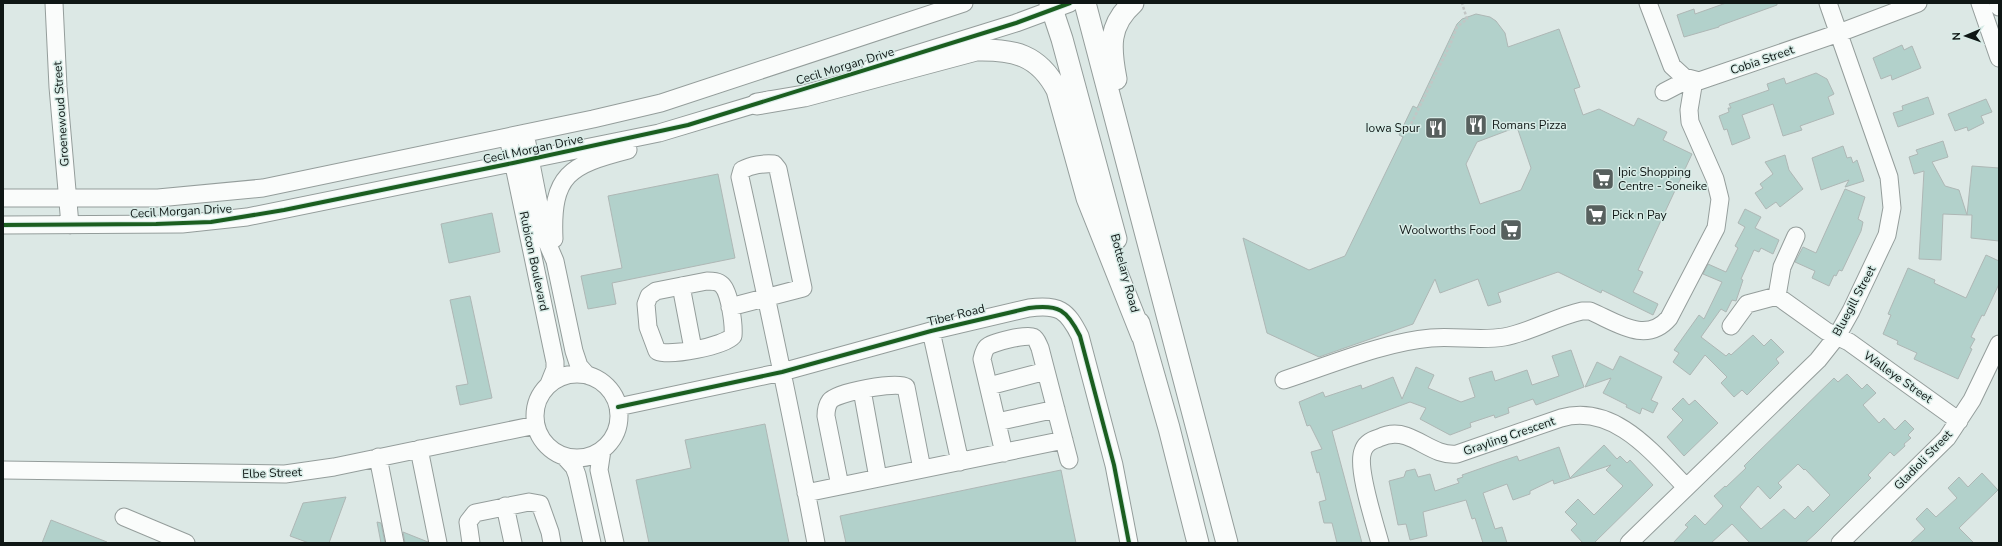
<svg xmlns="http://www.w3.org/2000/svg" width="2002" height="546" font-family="'Nunito Sans',sans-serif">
<rect width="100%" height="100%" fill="#dce8e5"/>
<!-- building -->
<path fill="#b2d1cb" stroke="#aeb7b5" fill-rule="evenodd" d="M1726,3H1777V5L1719,26V27L1684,37L1677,15L1694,9L1695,14Z
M1476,14L1490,17L1496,21L1505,33L1508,47L1559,29L1580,87L1574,89L1583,115L1599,109L1634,126L1638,118L1667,132L1663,140L1692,154L1638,270L1643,272L1633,292L1658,304L1653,315L1602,290L1601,293L1558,272L1498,293L1501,302L1488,306L1478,279L1440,293L1435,279L1413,324L1319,357L1267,333L1243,238L1309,270L1345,256L1403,137L1399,135L1413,106L1417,108L1457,24L1462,19ZM1517,127L1531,168L1521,190L1480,204L1466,164L1477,142Z
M1902,45L1904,50L1912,46L1921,68L1892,80L1891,75L1881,79L1873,58Z
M1816,73L1827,79L1834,94L1828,97L1834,114L1800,126L1802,130L1783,136L1773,104L1742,115L1750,138L1732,145L1727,129L1724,130L1719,116L1729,112L1728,108H1731L1729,104L1769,90L1767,84L1784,78L1786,84Z
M1928,97L1934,114L1898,127L1893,113L1903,110L1902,106Z
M1986,99L1992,112L1981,116L1984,123L1968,131L1967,127L1955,131L1948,114Z
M1943,141L1948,157L1932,162L1945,186L1959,190L1967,215L1943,214L1941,260L1919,259L1924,171L1914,174L1909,157L1918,154L1916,150Z
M1843,146L1847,158L1851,157L1853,163L1857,160L1864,181L1845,187L1849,180L1821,190L1812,158Z
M1785,155L1789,170L1803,189L1780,207L1776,202L1766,209L1755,193L1763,188L1760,184L1773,174L1765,162Z
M1972,166L1999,168V241L1971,238L1972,215H1967Z
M718,174L735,258L612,283L616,304L588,309L581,276L622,268L608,196Z
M1845,189L1865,197L1858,219L1863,222L1861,231L1842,271L1839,270L1836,276L1834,275L1829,286L1812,278L1815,271L1795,262L1803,247L1816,253Z
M1745,209L1761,217L1755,228L1779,240L1773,254L1761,248L1759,252L1754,250L1741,279L1743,280L1736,301L1732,300L1726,312L1721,309L1701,337L1726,356L1729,353L1731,355L1753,335L1764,346L1771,339L1784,352L1776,359L1779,363L1747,395L1742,390L1734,397L1721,383L1727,377L1705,355L1690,375L1673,362L1679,353L1674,350L1699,315L1704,319L1722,282L1703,274L1708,264L1726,272L1738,248L1735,246L1745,227L1738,223Z
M492,213L500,252L449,263L441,224Z
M1986,255L1999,261V284L1984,316L1982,315L1971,337L1975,339L1970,348L1972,349L1958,379L1914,359L1917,353L1897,344L1898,341L1883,334L1891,315L1888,314L1908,268L1935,280L1934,283L1966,298Z
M470,296L492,398L460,405L456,386L468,384L450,300Z
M1571,350L1584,387L1536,405L1533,399L1508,408L1509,413L1495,418L1494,415L1470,423L1471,427L1450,435L1420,419L1426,408L1410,402L1332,431L1362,543H1337L1332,523H1324L1319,502L1326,500L1319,472L1317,473L1311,452L1322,449L1310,425L1307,426L1299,402L1323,392L1325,397L1361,385L1362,389L1393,377L1402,399L1416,367L1434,375L1428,388L1461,402L1475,397L1469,378L1492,371L1495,381L1527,370L1532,385L1559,376L1552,356Z
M1620,356L1662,377L1651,400L1658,403L1653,413L1642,408L1640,414L1626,407L1627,405L1603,393L1611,378L1585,387L1597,362L1613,370Z
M1847,374L1862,389L1867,384L1876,393L1863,405L1879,423L1884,418L1895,430L1905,420L1914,429L1908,435L1911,438L1904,444L1905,446L1894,456L1890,452L1868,475L1871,478L1816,533L1805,543H1750L1732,524L1711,543H1673L1688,527L1685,525L1695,515L1705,525L1723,506L1714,496L1725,486L1726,487L1746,468L1744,466L1754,456L1834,378L1838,382ZM1798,464L1804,470L1805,469L1830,495L1813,512L1808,506L1795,519L1784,509L1761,529L1740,507L1758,486L1770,499L1782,487L1778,483Z
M1683,398L1689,405L1695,400L1718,423L1684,456L1667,437L1683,420L1672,409Z
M765,424L789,543H649L636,480L691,468L685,440Z
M1604,445L1617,459L1620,456L1627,463L1630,460L1653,485L1594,543H1583L1571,530L1577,524L1565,512L1578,499L1594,515L1623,486L1606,470L1611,465L1554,484L1553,480L1530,491V494L1513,500L1507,484L1483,493L1495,529L1502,527L1507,543H1483L1475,518L1472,519L1466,500L1423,512L1427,536L1410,540L1406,524L1398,525L1389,481L1404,477L1406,471L1415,469L1418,477L1430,474L1435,491L1459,483L1457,479L1463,477L1462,475L1502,461L1517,456L1519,461L1559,447L1570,478Z
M1061,470L1076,543H846L840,516Z
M1982,473L1998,490L1959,528L1974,543H1910L1925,529L1916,519L1927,508L1936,517L1957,498L1948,488L1959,477L1968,487Z
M346,497L329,543H309L290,536L303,503Z
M51,520L107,542V543H42Z
M377,522L381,523L385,543H381Z
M403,532L428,542V543H405Z"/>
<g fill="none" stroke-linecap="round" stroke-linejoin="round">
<!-- minor casing -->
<g stroke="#949d9b" stroke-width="19">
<path id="minor" d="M54,3L58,87L70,225
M1648,3L1672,66L1684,77L1699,81L1839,33L1918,3
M1980,3L1999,58
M1998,3L1999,7
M871,68L1016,23L1070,3
M1664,92L1689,79
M525,133L546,240L555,261L574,351L579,366L587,375
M508,137L555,362V369L549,384
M3,198H158L263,188L593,119L661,103L964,3
M3,225L182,224L247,217L659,133L769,100
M1796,236L1782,267L1777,296L1826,331L1849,342L1959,421
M554,239C551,174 570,165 628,150
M707,281C713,281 718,281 722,285C730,293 734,325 733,336C724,346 670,357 657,351L648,327L646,304L649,296L656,291Z
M681,286L693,349
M730,307L803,288L778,169L774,164C764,163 751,165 742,170L740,177C767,299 793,421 816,543
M1731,326L1747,304L1777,296
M931,331L960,462
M535 416a42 42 0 1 1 84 0a42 42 0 1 1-84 0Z
M1284,380C1330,365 1384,342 1431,338C1456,336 1480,341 1504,337C1531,332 1555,317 1582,311H1590C1616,322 1646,345 1669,318L1716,228L1720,199L1715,179L1690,122L1689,110L1694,80
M989,386L1046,371
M862,390L878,478
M618,407L782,372L931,331L1029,308C1059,304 1067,310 1080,336L1114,465L1129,543
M997,422L1056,409
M419,449L438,543
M602,450L599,470L615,543
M1004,453L982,359C983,355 984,350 987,347C992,342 1027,334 1033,337C1037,339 1038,344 1040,348L1069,460
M564,456L574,467L577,475L592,543
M378,457L395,543
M3,470L285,474L334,467L536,425
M840,486L826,416C826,410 827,405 830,401C837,392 897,381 906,387L922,469
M806,493L1064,440
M505,506L513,543
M124,517L186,543
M471,543L468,522L475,513L529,502L540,504L550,532L552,543
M1380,543C1375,524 1356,467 1363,451C1365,444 1372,440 1379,438C1387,434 1397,433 1406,436C1424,442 1437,456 1457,454L1561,418C1614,403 1653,453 1686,487
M1629,543L1818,360L1837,336L1851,311L1887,235L1892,208L1889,177L1828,3
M1840,543L1947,438L1972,400L1999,344"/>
</g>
<!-- major casing -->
<g stroke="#949d9b" stroke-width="23">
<path id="major" d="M1050,3L1062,39L1116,239
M1085,3L1227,543
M1116,79C1110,48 1108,25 1133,3
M757,104L804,96L976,50C1014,49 1039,55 1057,90L1087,198L1142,336
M1139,323L1169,428L1198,543"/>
</g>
<!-- path -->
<path stroke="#c2c6c5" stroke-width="2.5" stroke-dasharray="3 2" stroke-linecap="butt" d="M1411,124L1450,45L1457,27L1467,19L1462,3"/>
<!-- minor -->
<use href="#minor" stroke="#fafcfb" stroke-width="17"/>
<!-- major -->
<use href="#major" stroke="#fafcfb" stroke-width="21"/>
<!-- cycleway casing -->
<g stroke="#d8ece7" stroke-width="6">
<path id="cycleway" d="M3,225L156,224L211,222L284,210L513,163L688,125L1016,23L1070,3
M618,407L782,372L931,331L1029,308C1059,304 1067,310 1080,336L1114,465L1129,543"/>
</g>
<!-- cycleway -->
<use href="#cycleway" stroke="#1b5e20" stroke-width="4"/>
</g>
<!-- icons -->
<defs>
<g id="restaurant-square" transform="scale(1.15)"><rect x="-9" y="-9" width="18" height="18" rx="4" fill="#57605e" stroke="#d8ece7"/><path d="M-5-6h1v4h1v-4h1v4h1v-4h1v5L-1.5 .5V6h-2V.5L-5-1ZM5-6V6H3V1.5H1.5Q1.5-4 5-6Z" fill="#fff"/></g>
<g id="supermarket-square" transform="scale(1.15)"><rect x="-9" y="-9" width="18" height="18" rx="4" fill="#57605e" stroke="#d8ece7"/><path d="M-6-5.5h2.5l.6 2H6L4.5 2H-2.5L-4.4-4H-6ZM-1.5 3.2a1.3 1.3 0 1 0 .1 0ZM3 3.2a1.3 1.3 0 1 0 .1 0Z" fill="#fff"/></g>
</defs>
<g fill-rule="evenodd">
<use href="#restaurant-square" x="1476" y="125"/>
<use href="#restaurant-square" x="1436" y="128"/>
<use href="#supermarket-square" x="1603" y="179"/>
<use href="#supermarket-square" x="1596" y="215"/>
<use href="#supermarket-square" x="1511" y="230"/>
</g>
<g text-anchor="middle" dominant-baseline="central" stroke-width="3" stroke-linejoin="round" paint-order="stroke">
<!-- street labels -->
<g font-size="12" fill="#0f1715" stroke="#d8ece7">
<text transform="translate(1762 60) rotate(-19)">Cobia Street</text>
<text transform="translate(845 66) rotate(-17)">Cecil Morgan Drive</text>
<text transform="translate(61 114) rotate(-94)">Groenewoud Street</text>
<text transform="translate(533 149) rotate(-12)">Cecil Morgan Drive</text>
<text transform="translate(181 211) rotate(-3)">Cecil Morgan Drive</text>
<text transform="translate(534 261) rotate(78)">Rubicon Boulevard</text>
<text transform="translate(1125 273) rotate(75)">Bottelary Road</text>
<text transform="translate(1854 301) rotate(-62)">Bluegill Street</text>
<text transform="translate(956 315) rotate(-14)">Tiber Road</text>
<text transform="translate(1898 377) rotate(35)">Walleye Street</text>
<text transform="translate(1509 436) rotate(-19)">Grayling Crescent</text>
<text transform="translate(1923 460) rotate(-46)">Gladioli Street</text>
<text transform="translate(272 473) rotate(-2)">Elbe Street</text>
</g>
<!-- poi labels -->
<g font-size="12" fill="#0f1715" stroke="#d8ece7" text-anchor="start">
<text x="1492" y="125">Romans Pizza</text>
<text x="1420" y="128" text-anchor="end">Iowa Spur</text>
<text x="1618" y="172">Ipic Shopping<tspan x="1618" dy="14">Centre - Soneike</tspan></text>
<text x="1612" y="215">Pick n Pay</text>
<text x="1496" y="230" text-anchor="end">Woolworths Food</text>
</g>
</g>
<!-- border -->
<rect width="2002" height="546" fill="none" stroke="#0f1715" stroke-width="8"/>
<!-- north arrow -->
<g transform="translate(1966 36) rotate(268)" stroke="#d8ece7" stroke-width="3" paint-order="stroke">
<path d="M0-3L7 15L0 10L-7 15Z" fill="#0f1715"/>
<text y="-6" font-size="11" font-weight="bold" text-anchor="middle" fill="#0f1715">N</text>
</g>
</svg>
